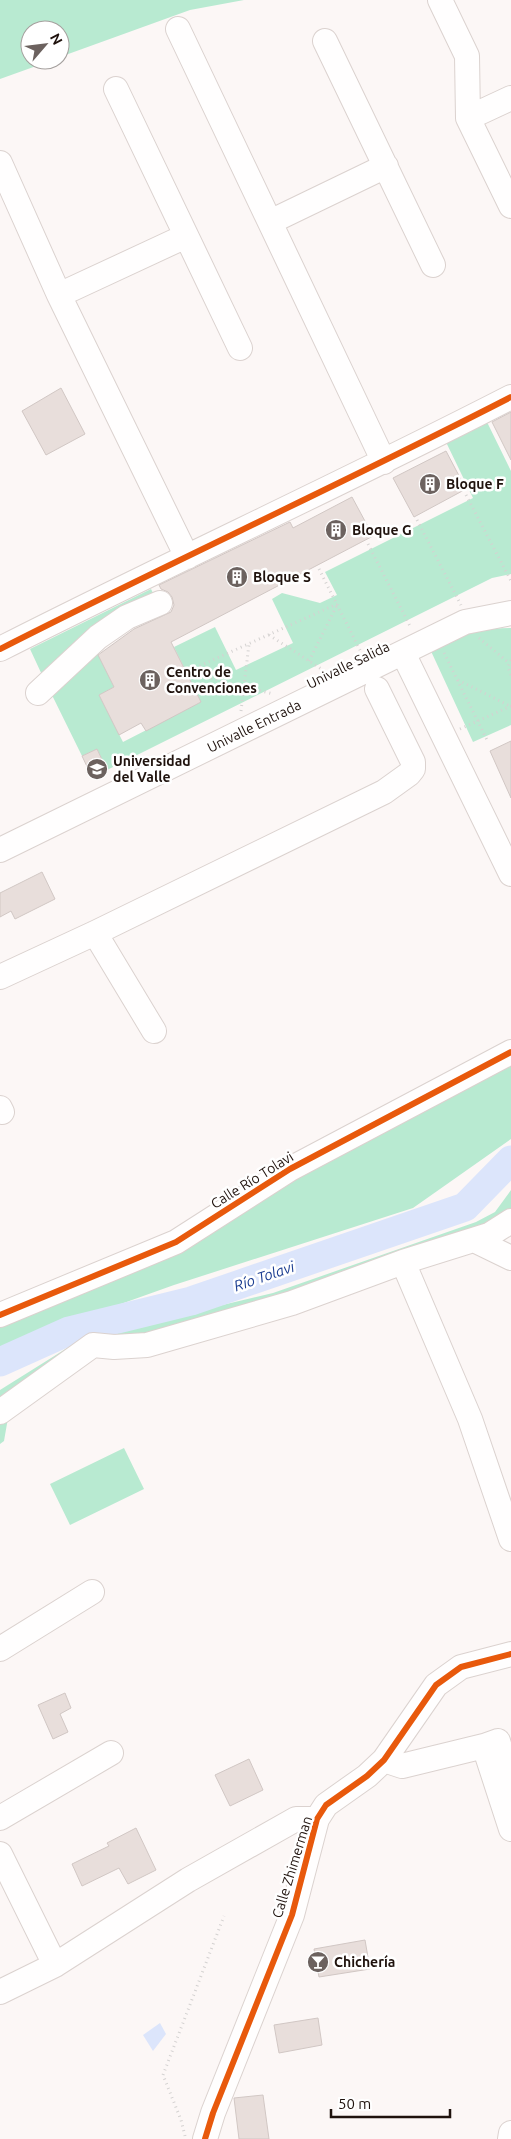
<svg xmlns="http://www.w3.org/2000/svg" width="511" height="2139" font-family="Ubuntu,sans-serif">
<rect width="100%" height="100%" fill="#fcf7f6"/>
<!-- green -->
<path fill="#b8ead1" d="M0,0H244L190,10L60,57V30H30V60H53L0,79Z
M486,420L511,471V574L492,578L107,770L97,749L82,756L49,689L94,646L114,687L99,695L123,742L201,702L174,647L215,627L236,670L293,643L272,599L282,593L320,603L337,595L325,572L473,498L445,440Z
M151,589L156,599L43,677L30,649Z
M511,628V725L473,742L430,649L476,629Z
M511,1061V1139L413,1208L174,1285L6,1345L0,1349V1323Z
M511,1190V1213L499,1223L144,1339L112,1340L12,1395L4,1441L0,1444V1390L83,1338L273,1293L476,1222L495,1212Z
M124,1448L144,1489L70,1525L50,1484Z"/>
<!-- water -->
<path fill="#dce5fb" d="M160,2023L166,2034L153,2051L143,2035Z"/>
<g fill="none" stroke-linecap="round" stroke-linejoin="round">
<!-- river -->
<path stroke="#dce5fb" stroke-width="29" d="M0,1362L69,1331L191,1301L465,1207L511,1160"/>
</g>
<!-- building -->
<path fill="#e8dedb" stroke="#d1c7c4" d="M61,388L85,434L46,455L22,411Z
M511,412V460L492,422Z
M446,451L466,489L414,517L393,478Z
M352,497L373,536L171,642L201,702L146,731L141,723L119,735L99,695L114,687L98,655L134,629L171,612L174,605L172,597L168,592L161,589L159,585L290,522L293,528Z
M511,741V798L490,751Z
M97,749L107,770L92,777L82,756Z
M42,872L55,899L15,919L11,911L0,917V893Z
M65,1693L71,1708L60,1714L68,1732L53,1739L38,1705Z
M249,1759L263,1790L230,1806L215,1775Z
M136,1828L156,1870L128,1884L119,1868L82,1886L72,1864L109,1846L107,1843Z
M365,1940L370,1969L319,1977L314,1949Z
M318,2018L322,2045L279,2053L274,2025Z
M263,2095L269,2139H239L234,2098Z"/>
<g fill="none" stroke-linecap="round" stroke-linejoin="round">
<!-- minor casing -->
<g stroke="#dbd2cf" stroke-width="26">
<path id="minor" d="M440,0L467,56L468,118L511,206
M178,29L384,462
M325,41L433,265
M116,89L240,348
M468,118L511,98
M0,163L59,295L187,557
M270,222L386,166
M59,295L186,236
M0,649C169,563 342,484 511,397
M403,653L511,874
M38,693L98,637L127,617L160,603
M0,850L465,622L511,613
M95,933L154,1031
M0,977L95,933L384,792L409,774L413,769V762L377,689
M0,1108L2,1112
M474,1240L511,1258
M403,1262L470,1419L511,1539
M0,1315L176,1242L290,1169L511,1052
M0,1412L93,1345L114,1347L147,1345L292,1303L403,1262L489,1235L511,1221
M0,1649L92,1592
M384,1760L402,1766L484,1746
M511,1783L498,1741L484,1746L511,1829
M0,1818L111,1753
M0,1854L55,1965
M0,1992L55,1965L188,1880L296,1819H317
M205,2139L213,2113L292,1915L317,1819L326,1805L367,1776L384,1760L436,1685L461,1667L511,1654
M510,2139L511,2133"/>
</g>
<!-- path -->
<path stroke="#d4d2d1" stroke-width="3" stroke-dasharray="1 4" stroke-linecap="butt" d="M466,495L511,581
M417,520L461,605
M368,544L411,628
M319,569L361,652
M269,635L323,670
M479,638L509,663
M444,653L488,742
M511,660L508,667L511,675
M309,661L337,605
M186,672L337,604
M187,672L273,694
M458,680L510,706
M241,711L249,644
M460,729L511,706
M185,2136L181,2120L163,2075L224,1916"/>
<!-- minor -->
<use href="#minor" stroke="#fffefe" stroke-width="24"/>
<!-- cycleway casing -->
<g stroke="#fff" stroke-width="9">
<path id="cycleway" d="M0,649C169,563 342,484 511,397
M0,1315L176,1242L290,1169L511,1052
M205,2139L213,2113L292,1915L317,1819L326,1805L367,1776L384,1760L436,1685L461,1667L511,1654"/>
</g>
<!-- cycleway -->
<use href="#cycleway" stroke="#e8590c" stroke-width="6"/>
</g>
<!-- icons -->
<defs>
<g id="building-disc" transform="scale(1.125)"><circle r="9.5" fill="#6c625f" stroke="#fff"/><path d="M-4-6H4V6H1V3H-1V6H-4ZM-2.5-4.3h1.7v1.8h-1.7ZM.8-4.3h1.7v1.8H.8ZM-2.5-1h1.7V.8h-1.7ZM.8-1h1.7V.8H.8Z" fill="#fff"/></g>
<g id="university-disc" transform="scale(1.125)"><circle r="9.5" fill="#6c625f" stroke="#fff"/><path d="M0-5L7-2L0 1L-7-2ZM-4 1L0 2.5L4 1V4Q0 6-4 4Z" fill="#fff"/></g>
<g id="bar-disc" transform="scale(1.125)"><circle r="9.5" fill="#6c625f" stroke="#fff"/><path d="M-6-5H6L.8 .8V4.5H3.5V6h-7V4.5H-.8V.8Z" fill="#fff"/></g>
</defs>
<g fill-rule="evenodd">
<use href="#building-disc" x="430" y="484"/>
<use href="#building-disc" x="336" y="530"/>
<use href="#building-disc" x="237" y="577"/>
<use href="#building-disc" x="150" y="680"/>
<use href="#university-disc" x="97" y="769"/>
<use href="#bar-disc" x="318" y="1962"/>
</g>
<g text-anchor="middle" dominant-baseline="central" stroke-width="5" stroke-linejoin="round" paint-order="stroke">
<!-- poi labels -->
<g font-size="14" font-weight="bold" fill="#1f120d" stroke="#fff" text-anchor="start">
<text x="446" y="484">Bloque F</text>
<text x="352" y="530">Bloque G</text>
<text x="253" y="577">Bloque S</text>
<text x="166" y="672">Centro de<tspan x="166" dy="16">Convenciones</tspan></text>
<text x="113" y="761">Universidad<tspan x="113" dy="16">del Valle</tspan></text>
<text x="334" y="1962">Chichería</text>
</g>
<!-- street labels -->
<g font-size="14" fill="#1f120d" stroke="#fff">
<text transform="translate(348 665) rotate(-26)">Univalle Salida</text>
<text transform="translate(254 726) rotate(-26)">Univalle Entrada</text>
<text transform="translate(252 1180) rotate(-32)">Calle Río Tolavi</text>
<text transform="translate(292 1867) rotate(-73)">Calle Zhimerman</text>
</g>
<!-- water labels -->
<g font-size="15" font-style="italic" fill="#1b3d91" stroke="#fff">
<text transform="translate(264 1276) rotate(-19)">Río Tolavi</text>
</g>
</g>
<!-- north arrow -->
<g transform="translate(45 45) rotate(62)"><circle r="24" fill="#ffffff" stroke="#a5a09e"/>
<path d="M0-4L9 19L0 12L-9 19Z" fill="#6c625f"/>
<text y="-8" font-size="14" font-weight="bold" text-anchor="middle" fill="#1f120d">N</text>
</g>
<!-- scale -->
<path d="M331 2109v8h119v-8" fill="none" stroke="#1f120d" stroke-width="2.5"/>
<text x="338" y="2109" font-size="15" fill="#1f120d" stroke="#ffffff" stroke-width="4" paint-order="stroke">50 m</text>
</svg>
